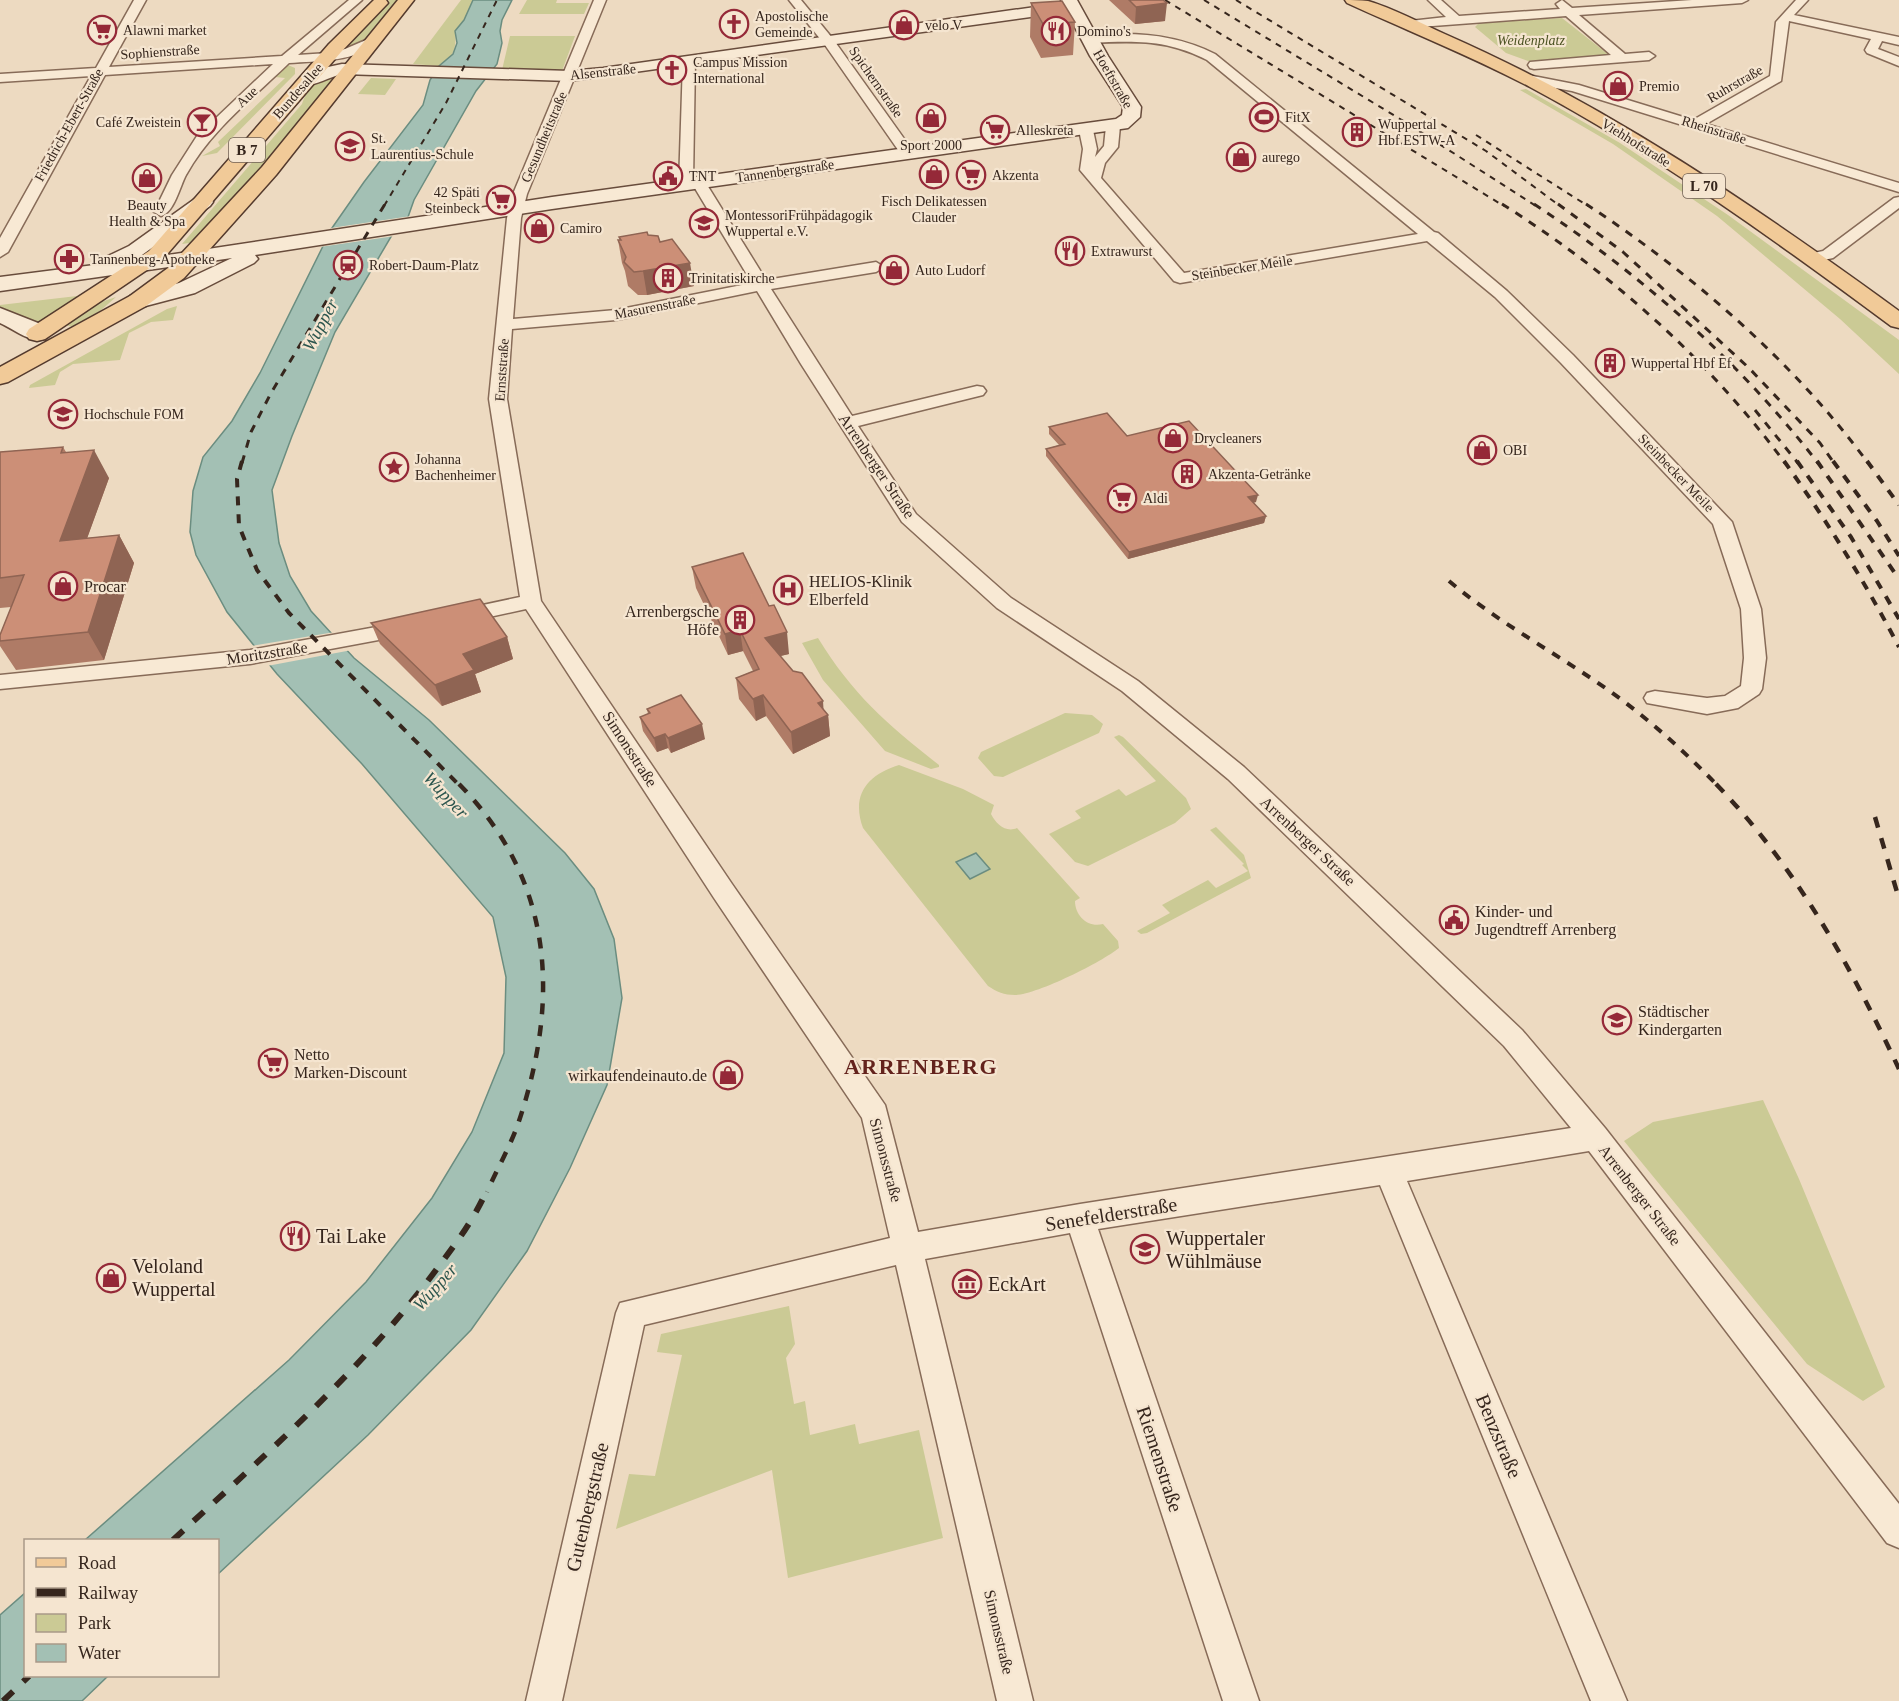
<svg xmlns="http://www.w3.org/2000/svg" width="1899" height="1701" font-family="Georgia,serif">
<rect width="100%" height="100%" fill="#eddac1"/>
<!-- green -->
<path fill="#cbca95" d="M389,0H400L364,41L339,53Z
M461,0H473L464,20L455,31C457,46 454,59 439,66L413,64Z
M527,0H557L556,3H589L584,14H519Z
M1562,18L1609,55L1528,61L1506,53L1475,27L1479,23Z
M510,36H575L562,71L502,70Z
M288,65L295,68V74L217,153L202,156L220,146L218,142L285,78L275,77Z
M334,74H340L283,145L197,242L182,244L302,104C308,86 318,82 334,74Z
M371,78L396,79L385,95L358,94Z
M1526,89L1620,143L1728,215L1899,340V374L1840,319L1717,216L1613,144L1520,90Z
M77,296L80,297L40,322L36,323L0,311V305Z
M116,297L100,311L72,327L63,324L98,303Z
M177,306L173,320L151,322L129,333L120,360L73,364L60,372L55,385L29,388L30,385L167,309Z
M818,638C853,695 887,724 939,765V767L931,769L885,751L823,680L802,643Z
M1065,713L1092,715L1103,724L1099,733L1003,777L994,776L978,758L981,752Z
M1119,735L1123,737L1186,798L1191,809L1175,823L1088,866L1075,862L1049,834L1081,818L1075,811L1119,789L1126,796L1156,781L1114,737Z
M899,765L963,789L994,805L991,814C996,824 1006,833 1017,828L1080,898L1075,901C1075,916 1088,928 1103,924L1118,941L1119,948C1102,962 1036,995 1015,995C1004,995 997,992 988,986L863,828C851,795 867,775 899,765Z
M1216,827L1244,855L1251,878L1147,933L1141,934L1137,931L1170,913L1162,905L1208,880L1216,888L1248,871L1242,865L1244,864L1210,830Z
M1763,1100L1799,1179L1885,1387L1863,1401L1807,1364L1624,1141L1653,1122Z
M789,1306L795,1344L786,1358L794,1404L805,1401L810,1435L855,1424L859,1444L919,1430L943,1538L788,1578L772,1470L616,1529L629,1474L655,1476L682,1355L657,1352L661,1334Z"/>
<!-- water -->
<path fill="#a3c0b4" stroke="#6b8d80" stroke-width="1.5" d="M473,0H512L502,20L500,31L502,43L497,64L476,91L414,200L408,217L392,235L335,332L292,436L272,490L279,543L290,576L311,611L354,658L429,720L565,853L594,889L614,939L622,998L607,1085L570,1168L527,1251L471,1330L368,1435L218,1574V1540H85L289,1360L366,1282L432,1198L472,1132L504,1053L506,977L493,917L362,764L277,674L227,612L196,555L190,532L193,491L203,457L232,421L260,373L332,228L364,182L423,105L430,80L439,66L453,54L457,43L455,31L464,20Z
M976,853L990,869L970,879L956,862Z
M25,1593L26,1676H108L82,1701H0V1615Z"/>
<!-- pier -->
<path fill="#eddac1" d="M411,216L395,236L320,247L331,228Z
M335,632L352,650L267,666L251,646Z"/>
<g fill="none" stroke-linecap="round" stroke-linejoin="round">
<!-- street casing -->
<g stroke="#876b58" stroke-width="3">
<path id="street" d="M134,0H146L109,67L282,56L349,0H362L298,55L328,53L345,49L373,37L379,41C358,62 317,61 289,63C253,98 211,130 186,175C180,186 174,213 161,216L154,212L172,175L197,136L273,64L105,75L8,252L0,257V238L91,76L0,82V74L96,68Z
M594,0H606L527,194L521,218L513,319L616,310L752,283L693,185L686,189L679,185L683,61L685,58H693L695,61L693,181L704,180L766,280L876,262L884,267L876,272L771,289L852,416L977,386L983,387L986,391L983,395L858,426L916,514L1011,598L1138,681L1244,767L1522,1030L1605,1128L1899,1504V1548L1887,1543L1589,1151L1407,1181L1627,1701H1591L1380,1185L1098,1229L1259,1701H1223L1070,1233L925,1259L1033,1701H997L896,1265L644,1325L562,1701H526L616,1313L620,1303L890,1238L862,1118L714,898L526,609L457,624L450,622L447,617L450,612L520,597L489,399L507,218L513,194ZM757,291L801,364L902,522L997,608L1122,691L1228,779L1504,1046L1571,1128L1080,1204L918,1232L885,1105L732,884L541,601L507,399L512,329L616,320Z
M789,0H801L833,39L915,154L913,157H903L825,45Z
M1428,0H1441L1459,16L1560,9L1556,4L1562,0L1572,8L1692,0H1748L1742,3L1579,15L1625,54L1649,52L1655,56L1649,60L1534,69L1530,68L1528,65L1530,62L1611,55L1566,16L1406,28L1404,25L1410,21L1446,17Z
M1796,0H1808L1794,15L1899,37V45L1882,41L1878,49L1899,57V66L1867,53L1865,50L1871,39L1789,21L1781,81L1706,124L1899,183V192L1572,91L1528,83L1522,79L1528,75L1579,85L1693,120L1770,76L1776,22Z
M1123,34C1156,34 1185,39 1215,54L1434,232L1438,233L1507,291L1573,355L1732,522L1761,609L1766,658L1762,689L1759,694L1738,708L1707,714L1647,703L1644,698L1647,693L1655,691L1707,698L1725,696L1741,686L1744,658L1741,609L1713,524L1561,363L1495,297L1427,241L1180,283L1174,281L1080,170L1083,149L1079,130L1081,127L1086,126L1093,130L1097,149L1095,157L1104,146L1106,126L1113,122L1118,123L1120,126L1118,147L1105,163L1101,178L1184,273L1418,234L1207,60C1166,39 1134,41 1090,43L1084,39L1090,35Z
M1899,197V208L1833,258L1810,263L1802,258L1805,255L1823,251L1894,198Z
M409,621L416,623L419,628L416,633L250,664L0,689V675L250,650Z"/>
</g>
<!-- secondary casing -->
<g stroke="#684c3c" stroke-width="3">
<path id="secondary" d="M1061,0H1077L1108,56L1141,107L1140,117L1128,128L552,209L255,255L258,259L254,263L195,293L138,308L130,306L127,301L130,296L179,283L232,258L0,291V277L102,264L104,258L129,246L196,198H210L213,202L210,206L135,260L552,197L1116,119L1122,115L1123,107L1090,56L1067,12L570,81L342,74C329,77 313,87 302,85L299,81L314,70L342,64L570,71L603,68L1063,3Z
M0,308L38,323L47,334L44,339C29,343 14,329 0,323Z"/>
</g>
<!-- primary casing -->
<g stroke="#543a2d" stroke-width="3">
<path id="primary" d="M374,0H386L388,3L341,52L163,259L45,339L37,341L29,339L26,334L29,329L149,251L329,44Z
M398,0H414L276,175L184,278L146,306L8,382L0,384V367L130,296L168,268L262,167Z
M1345,0C1352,0 1361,0 1368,1C1393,8 1422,24 1447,35C1609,106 1756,207 1899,311V328L1891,326C1775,240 1657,155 1530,87C1471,56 1408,31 1347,3Z"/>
</g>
<!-- street -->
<use href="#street" fill="#f8e9d4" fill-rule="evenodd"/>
<!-- secondary -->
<use href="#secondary" fill="#f8e9d4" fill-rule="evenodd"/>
<!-- primary -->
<use href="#primary" fill="#f1ca98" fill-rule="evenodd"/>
<!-- rail-far4 -->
<path stroke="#36261d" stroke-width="2" stroke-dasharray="6 6" stroke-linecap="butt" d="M1165,0L1504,206
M1204,0L1405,122L1536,206
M1236,0L1486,151L1560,206
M1476,135L1588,206
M384,206L446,103L497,0"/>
<!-- rail-far3 -->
<path stroke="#36261d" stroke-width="3" stroke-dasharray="8 8" stroke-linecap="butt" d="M1502,204C1610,272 1709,360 1785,463
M1534,204C1643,276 1738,360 1818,463
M1558,204L1623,252L1749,368L1820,443L1834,463
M1586,204C1691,273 1793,361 1868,463
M1755,410L1798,463
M242,463L251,432L271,393L385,204"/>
<!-- rail-far2 -->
<path stroke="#36261d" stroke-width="4" stroke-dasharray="9 9" stroke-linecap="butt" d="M242,461L237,479L239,526L257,570L289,613L460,786
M1784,461C1827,521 1865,582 1899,647
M1797,461L1851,537L1899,619
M1817,461L1899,579
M1833,461L1877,521L1899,556
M1867,461L1899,505
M1449,581C1500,624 1558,654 1611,692C1650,720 1685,752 1718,786"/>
<!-- rail-far1 -->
<path stroke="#36261d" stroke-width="4.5" stroke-dasharray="11 11" stroke-linecap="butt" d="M459,784C554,881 560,998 519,1121C511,1145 497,1169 487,1192
M1716,784C1797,868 1850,965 1899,1069
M1875,817L1899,899"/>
<!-- rail -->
<path stroke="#36261d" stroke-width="6" stroke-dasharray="14 14" stroke-linecap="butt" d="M173,1540C264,1456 359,1373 433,1274C454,1246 472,1223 487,1190
M3,1701L29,1676"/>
</g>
<!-- wall -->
<path fill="#af7b66" d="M1109,0H1163L1165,21L1135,24Z
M1031,3L1075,22L1073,55L1041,58L1030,37Z
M648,235L660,242L694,286L647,295H638L628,286L625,271L622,263L618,240H620L619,237Z
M1049,427L1127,436L1256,502L1253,503L1266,516L1264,523L1128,559L1046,456V449L1059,445L1049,434Z
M63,447L66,452L109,478L87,538L119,535L134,563L104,660L16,670L0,646V635L11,607L0,608V452Z
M692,567L789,654L780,656L828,715L830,736L793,754L766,716L756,721L739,699L736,678L753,671L743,651L728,655L696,588Z
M371,623L507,637L513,659L475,674L481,692L442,706L380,644Z
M647,709L705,739L671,753L668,748L657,752L643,731L640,717L648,714Z"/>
<!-- shaded-wall -->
<path fill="#8f6453" d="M1167,3L1165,21L1135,24L1136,7Z
M690,263L694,286L647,295L643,271Z
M94,450L109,478L76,569L60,541Z
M1258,495L1256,502L1247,504L1248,497Z
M1266,516L1264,523L1128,559L1129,552Z
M119,535L134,563L104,660L88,632Z
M740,630L743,651L728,655L725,634Z
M787,632L789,654L768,659L765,638Z
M507,637L513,659L475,674L481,692L442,706L435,685L463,654Z
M763,695L766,716L756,721L753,699Z
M823,701L824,717L828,715L830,736L793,754L791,732L818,703Z
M702,724L705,739L671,753L668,738Z
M665,734L668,748L657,752L654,738Z"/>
<!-- building -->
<path fill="#cc8f77" stroke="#8f6453" stroke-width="1.5" d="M1129,0H1163L1167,3L1136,7Z
M1062,1L1075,22L1043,24L1031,3Z
M647,232L648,235L658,236L660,242L672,239L690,263L643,271L634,272L624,262L626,257L618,240H621L619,237Z
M1107,413L1127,436L1189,421L1258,495L1248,497L1266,516L1129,552L1046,449L1065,444L1049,427Z
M63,447L61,453L94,450L60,541L119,535L88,632L0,641V635L24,575L0,578V452Z
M743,553L769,606L774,605L787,632L765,638L793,671L802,673L823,701L818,703L828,715L791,732L763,695L753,699L736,678L759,669L740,630L725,634L692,567Z
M480,599L507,637L463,654L474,670L435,685L371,623Z
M681,695L702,724L668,738L665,734L654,738L640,717L650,713L647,709Z"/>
<!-- icons -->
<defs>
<g id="church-ring" transform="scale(1.5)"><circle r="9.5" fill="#f5e5d0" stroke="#952938" stroke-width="1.5"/><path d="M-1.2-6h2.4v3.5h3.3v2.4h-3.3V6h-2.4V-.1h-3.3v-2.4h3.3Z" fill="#952938"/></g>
<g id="shop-ring" transform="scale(1.5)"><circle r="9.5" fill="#f5e5d0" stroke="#952938" stroke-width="1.5"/><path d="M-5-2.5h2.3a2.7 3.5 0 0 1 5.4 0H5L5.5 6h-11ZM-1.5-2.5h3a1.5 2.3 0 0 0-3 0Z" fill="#952938"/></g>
<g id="supermarket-ring" transform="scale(1.5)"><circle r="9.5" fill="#f5e5d0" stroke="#952938" stroke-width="1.5"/><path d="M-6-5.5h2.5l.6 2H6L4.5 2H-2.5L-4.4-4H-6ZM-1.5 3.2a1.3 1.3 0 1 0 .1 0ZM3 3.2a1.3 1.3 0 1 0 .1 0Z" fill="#952938"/></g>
<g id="restaurant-ring" transform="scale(1.5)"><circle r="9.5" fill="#f5e5d0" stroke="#952938" stroke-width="1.5"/><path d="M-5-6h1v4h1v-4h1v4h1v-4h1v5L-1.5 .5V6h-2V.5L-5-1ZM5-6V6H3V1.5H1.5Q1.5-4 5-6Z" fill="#952938"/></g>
<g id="stadium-ring" transform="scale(1.5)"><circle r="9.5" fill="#f5e5d0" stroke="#952938" stroke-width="1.5"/><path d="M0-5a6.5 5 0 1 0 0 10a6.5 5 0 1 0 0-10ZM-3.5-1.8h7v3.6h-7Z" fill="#952938"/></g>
<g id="bar-ring" transform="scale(1.5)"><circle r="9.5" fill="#f5e5d0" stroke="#952938" stroke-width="1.5"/><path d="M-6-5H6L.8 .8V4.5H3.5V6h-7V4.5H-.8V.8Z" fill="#952938"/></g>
<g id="building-ring" transform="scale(1.5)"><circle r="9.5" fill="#f5e5d0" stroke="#952938" stroke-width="1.5"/><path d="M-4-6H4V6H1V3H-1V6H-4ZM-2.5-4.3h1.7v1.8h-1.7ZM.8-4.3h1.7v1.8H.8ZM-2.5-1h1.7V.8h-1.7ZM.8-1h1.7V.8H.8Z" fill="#952938"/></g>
<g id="school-ring" transform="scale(1.5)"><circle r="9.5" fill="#f5e5d0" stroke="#952938" stroke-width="1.5"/><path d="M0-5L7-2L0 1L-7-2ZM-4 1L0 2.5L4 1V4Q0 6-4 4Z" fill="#952938"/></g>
<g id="civic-ring" transform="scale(1.5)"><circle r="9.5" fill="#f5e5d0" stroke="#952938" stroke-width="1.5"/><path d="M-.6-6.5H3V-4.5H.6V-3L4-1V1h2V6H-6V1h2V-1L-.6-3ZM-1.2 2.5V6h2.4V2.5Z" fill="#952938"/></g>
<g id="pharmacy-ring" transform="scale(1.5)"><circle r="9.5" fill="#f5e5d0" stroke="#952938" stroke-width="1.5"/><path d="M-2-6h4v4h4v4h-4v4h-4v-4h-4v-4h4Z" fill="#952938"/></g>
<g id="station-ring" transform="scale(1.5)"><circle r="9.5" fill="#f5e5d0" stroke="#952938" stroke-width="1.5"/><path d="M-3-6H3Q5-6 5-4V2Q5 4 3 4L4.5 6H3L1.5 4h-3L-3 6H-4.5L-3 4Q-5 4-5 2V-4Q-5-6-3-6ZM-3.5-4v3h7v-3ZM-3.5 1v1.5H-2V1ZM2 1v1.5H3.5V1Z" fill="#952938"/></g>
<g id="university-ring" transform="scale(1.5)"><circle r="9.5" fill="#f5e5d0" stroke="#952938" stroke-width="1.5"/><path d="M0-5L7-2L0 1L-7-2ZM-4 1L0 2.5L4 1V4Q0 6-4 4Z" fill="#952938"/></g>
<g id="sight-ring" transform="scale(1.5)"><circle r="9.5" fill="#f5e5d0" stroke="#952938" stroke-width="1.5"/><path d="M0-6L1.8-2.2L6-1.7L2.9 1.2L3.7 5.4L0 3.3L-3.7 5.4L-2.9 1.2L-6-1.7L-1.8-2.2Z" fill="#952938"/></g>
<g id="hospital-ring" transform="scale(1.5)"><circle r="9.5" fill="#f5e5d0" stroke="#952938" stroke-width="1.5"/><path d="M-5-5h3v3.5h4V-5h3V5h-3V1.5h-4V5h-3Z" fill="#952938"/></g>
<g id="museum-ring" transform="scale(1.5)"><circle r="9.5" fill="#f5e5d0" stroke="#952938" stroke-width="1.5"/><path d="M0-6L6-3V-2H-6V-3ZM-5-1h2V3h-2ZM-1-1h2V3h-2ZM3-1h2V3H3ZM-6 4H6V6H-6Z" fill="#952938"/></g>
</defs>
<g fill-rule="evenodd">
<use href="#church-ring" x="734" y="24"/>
<use href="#shop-ring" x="904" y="25"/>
<use href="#supermarket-ring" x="102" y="30"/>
<use href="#restaurant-ring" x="1056" y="31"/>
<use href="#church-ring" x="672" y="70"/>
<use href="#shop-ring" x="1618" y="86"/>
<use href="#stadium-ring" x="1264" y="117"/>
<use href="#shop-ring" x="931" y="118"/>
<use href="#bar-ring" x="202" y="122"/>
<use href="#supermarket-ring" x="995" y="130"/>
<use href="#building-ring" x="1357" y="132"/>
<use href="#school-ring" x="350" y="146"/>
<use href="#shop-ring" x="1241" y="157"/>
<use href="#shop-ring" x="934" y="174"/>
<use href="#supermarket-ring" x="971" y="175"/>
<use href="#civic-ring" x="668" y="176"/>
<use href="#shop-ring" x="147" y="178"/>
<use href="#supermarket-ring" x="501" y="200"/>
<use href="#school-ring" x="704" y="223"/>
<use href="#shop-ring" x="539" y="228"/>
<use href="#restaurant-ring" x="1070" y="251"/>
<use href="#pharmacy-ring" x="69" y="259"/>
<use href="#station-ring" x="348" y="265"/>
<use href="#shop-ring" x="894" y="270"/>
<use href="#building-ring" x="668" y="278"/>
<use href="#building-ring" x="1610" y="363"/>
<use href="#university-ring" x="63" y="414"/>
<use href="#shop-ring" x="1173" y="438"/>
<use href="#shop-ring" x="1482" y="450"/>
<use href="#sight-ring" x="394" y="467"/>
<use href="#building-ring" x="1187" y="474"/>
<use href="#supermarket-ring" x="1122" y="498"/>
<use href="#shop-ring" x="63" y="586"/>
<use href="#hospital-ring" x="788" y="590"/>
<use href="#building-ring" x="740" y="620"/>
<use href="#civic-ring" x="1454" y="920"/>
<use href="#school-ring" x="1617" y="1020"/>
<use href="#supermarket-ring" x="273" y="1063"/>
<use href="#shop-ring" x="728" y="1075"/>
<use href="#restaurant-ring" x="295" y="1236"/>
<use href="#school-ring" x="1145" y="1249"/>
<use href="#shop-ring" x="111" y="1278"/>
<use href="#museum-ring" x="967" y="1284"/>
</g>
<g text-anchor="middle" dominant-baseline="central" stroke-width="4.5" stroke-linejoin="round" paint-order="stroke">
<!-- far-poi labels -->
<g font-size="14" fill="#36261d" stroke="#f5e5d0" text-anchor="start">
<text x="755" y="16">Apostolische<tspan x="755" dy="16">Gemeinde</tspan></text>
<text x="925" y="25">velo V</text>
<text x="123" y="30">Alawni market</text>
<text x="1077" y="31">Domino's</text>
<text x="693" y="62">Campus Mission<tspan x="693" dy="16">International</tspan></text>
<text x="1639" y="86">Premio</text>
<text x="1285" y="117">FitX</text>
<text x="181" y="122" text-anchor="end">Café Zweistein</text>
<text x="1378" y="124">Wuppertal<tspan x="1378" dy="16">Hbf ESTW-A</tspan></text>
<text x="1016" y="130">Alleskreta</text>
<text x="371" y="138">St.<tspan x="371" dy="16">Laurentius-Schule</tspan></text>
<text x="931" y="145" text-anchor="middle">Sport 2000</text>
<text x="1262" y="157">aurego</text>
<text x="992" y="175">Akzenta</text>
<text x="689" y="176">TNT</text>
<text x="480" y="192" text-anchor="end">42 Späti<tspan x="480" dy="16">Steinbeck</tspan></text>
<text x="934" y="201" text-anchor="middle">Fisch Delikatessen<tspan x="934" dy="16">Clauder</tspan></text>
<text x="147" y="205" text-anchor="middle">Beauty<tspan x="147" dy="16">Health &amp; Spa</tspan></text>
<text x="725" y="215">MontessoriFrühpädagogik<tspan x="725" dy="16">Wuppertal e.V.</tspan></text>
<text x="560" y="228">Camiro</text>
<text x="1091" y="251">Extrawurst</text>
<text x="90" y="259">Tannenberg-Apotheke</text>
<text x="369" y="265">Robert-Daum-Platz</text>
<text x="915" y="270">Auto Ludorf</text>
<text x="689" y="278">Trinitatiskirche</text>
<text x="1631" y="363">Wuppertal Hbf Ef</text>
<text x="84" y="414">Hochschule FOM</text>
<text x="1194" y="438">Drycleaners</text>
<text x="1503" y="450">OBI</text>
<text x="415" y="459">Johanna<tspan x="415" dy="16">Bachenheimer</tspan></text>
<text x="1208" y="474">Akzenta-Getränke</text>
<text x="1143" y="498">Aldi</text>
</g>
<!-- far-park labels -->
<g font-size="14" font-style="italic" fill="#4d5323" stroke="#f5e5d0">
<text x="1531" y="40">Weidenplatz</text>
</g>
<!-- far-street labels -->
<g font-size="14" fill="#36261d" stroke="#f5e5d0">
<text transform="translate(160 52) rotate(-4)">Sophienstraße</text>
<text transform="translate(603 72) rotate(-6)">Alsenstraße</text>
<text transform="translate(1113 79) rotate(60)">Hoeftstraße</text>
<text transform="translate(876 82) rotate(55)">Spichernstraße</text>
<text transform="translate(1735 84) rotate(-30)">Ruhrstraße</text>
<text transform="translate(298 91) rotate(-49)">Bundesallee</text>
<text transform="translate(247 97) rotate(-43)">Aue</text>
<text transform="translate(69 125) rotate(-61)">Friedrich-Ebert-Straße</text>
<text transform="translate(1714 130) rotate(17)">Rheinstraße</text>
<text transform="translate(544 137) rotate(-67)">Gesundheitstraße</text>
<text transform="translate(1636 143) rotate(32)">Viehhofstraße</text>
<text transform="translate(785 171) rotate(-8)">Tannenbergstraße</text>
<text transform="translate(1242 268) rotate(-9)">Steinbecker Meile</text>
<text transform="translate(655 307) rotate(-11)">Masurenstraße</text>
<text transform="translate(502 370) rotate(-86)">Ernststraße</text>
<text transform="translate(1676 473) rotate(46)">Steinbecker Meile</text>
</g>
<!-- shield labels -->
<g fill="#f5e5d0" stroke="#6f5f53" stroke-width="1.5">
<rect x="229" y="138" width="36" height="24" rx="4.5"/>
<rect x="1683" y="174" width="42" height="24" rx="4.5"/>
</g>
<g font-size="15" font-weight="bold" fill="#36261d">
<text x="247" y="150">B 7</text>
<text x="1704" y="186">L 70</text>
</g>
<!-- street labels -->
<g font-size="16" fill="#36261d" stroke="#f5e5d0">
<text transform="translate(877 466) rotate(56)">Arrenberger Straße</text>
<text transform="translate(267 653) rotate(-9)">Moritzstraße</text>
<text transform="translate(630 749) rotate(57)">Simonsstraße</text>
<text transform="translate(1308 841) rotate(43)">Arrenberger Straße</text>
<text transform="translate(886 1160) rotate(75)">Simonsstraße</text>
<text transform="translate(1640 1195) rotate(52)">Arrenberger Straße</text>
<text transform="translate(999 1632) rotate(77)">Simonsstraße</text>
</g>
<!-- poi labels -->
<g font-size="16" fill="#36261d" stroke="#f5e5d0" text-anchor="start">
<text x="809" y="581">HELIOS-Klinik<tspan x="809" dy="18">Elberfeld</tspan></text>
<text x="84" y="586">Procar</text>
<text x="719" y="611" text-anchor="end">Arrenbergsche<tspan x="719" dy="18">Höfe</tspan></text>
<text x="1475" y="911">Kinder- und<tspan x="1475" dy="18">Jugendtreff Arrenberg</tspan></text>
<text x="1638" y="1011">Städtischer<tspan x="1638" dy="18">Kindergarten</tspan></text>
<text x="294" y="1054">Netto<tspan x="294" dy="18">Marken-Discount</tspan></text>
<text x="707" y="1075" text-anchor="end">wirkaufendeinauto.de</text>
</g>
<!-- water labels -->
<g font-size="18" font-style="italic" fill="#2c564e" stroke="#f5e5d0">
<text transform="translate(320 325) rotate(-62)">Wupper</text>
<text transform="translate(446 795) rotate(47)">Wupper</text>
<text transform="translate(435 1287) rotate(-48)">Wupper</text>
</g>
<!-- near-street labels -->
<g font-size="20" fill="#36261d" stroke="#f5e5d0">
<text transform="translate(1111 1214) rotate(-9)">Senefelderstraße</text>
<text transform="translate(1499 1436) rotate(67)">Benzstraße</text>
<text transform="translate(1160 1459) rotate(72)">Riemenstraße</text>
<text transform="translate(587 1507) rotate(-77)">Gutenbergstraße</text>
</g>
<!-- near-poi labels -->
<g font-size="20" fill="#36261d" stroke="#f5e5d0" text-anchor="start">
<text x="316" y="1236">Tai Lake</text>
<text x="1166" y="1238">Wuppertaler<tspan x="1166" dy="23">Wühlmäuse</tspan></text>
<text x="132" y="1266">Veloland<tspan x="132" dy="23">Wuppertal</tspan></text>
<text x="988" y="1284">EckArt</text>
</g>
<!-- district labels -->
<g font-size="22" font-weight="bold" letter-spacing="1.5" fill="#63221c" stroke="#f5e5d0">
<text x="921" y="1066">ARRENBERG</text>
</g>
</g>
<!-- legend -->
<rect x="24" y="1539" width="195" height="138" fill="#f5e5d0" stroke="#a99988" stroke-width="1.5"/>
<rect x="36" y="1558" width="30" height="9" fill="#f1ca98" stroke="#a99988" stroke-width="1.5"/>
<text x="78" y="1569" font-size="18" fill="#36261d">Road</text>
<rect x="36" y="1588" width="30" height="9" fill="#36261d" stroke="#a99988" stroke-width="1.5"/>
<text x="78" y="1599" font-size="18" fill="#36261d">Railway</text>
<rect x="36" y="1614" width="30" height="18" fill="#cbca95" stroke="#a99988" stroke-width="1.5"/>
<text x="78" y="1629" font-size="18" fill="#36261d">Park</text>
<rect x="36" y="1644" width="30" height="18" fill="#a3c0b4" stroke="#a99988" stroke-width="1.5"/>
<text x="78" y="1659" font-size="18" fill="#36261d">Water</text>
</svg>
